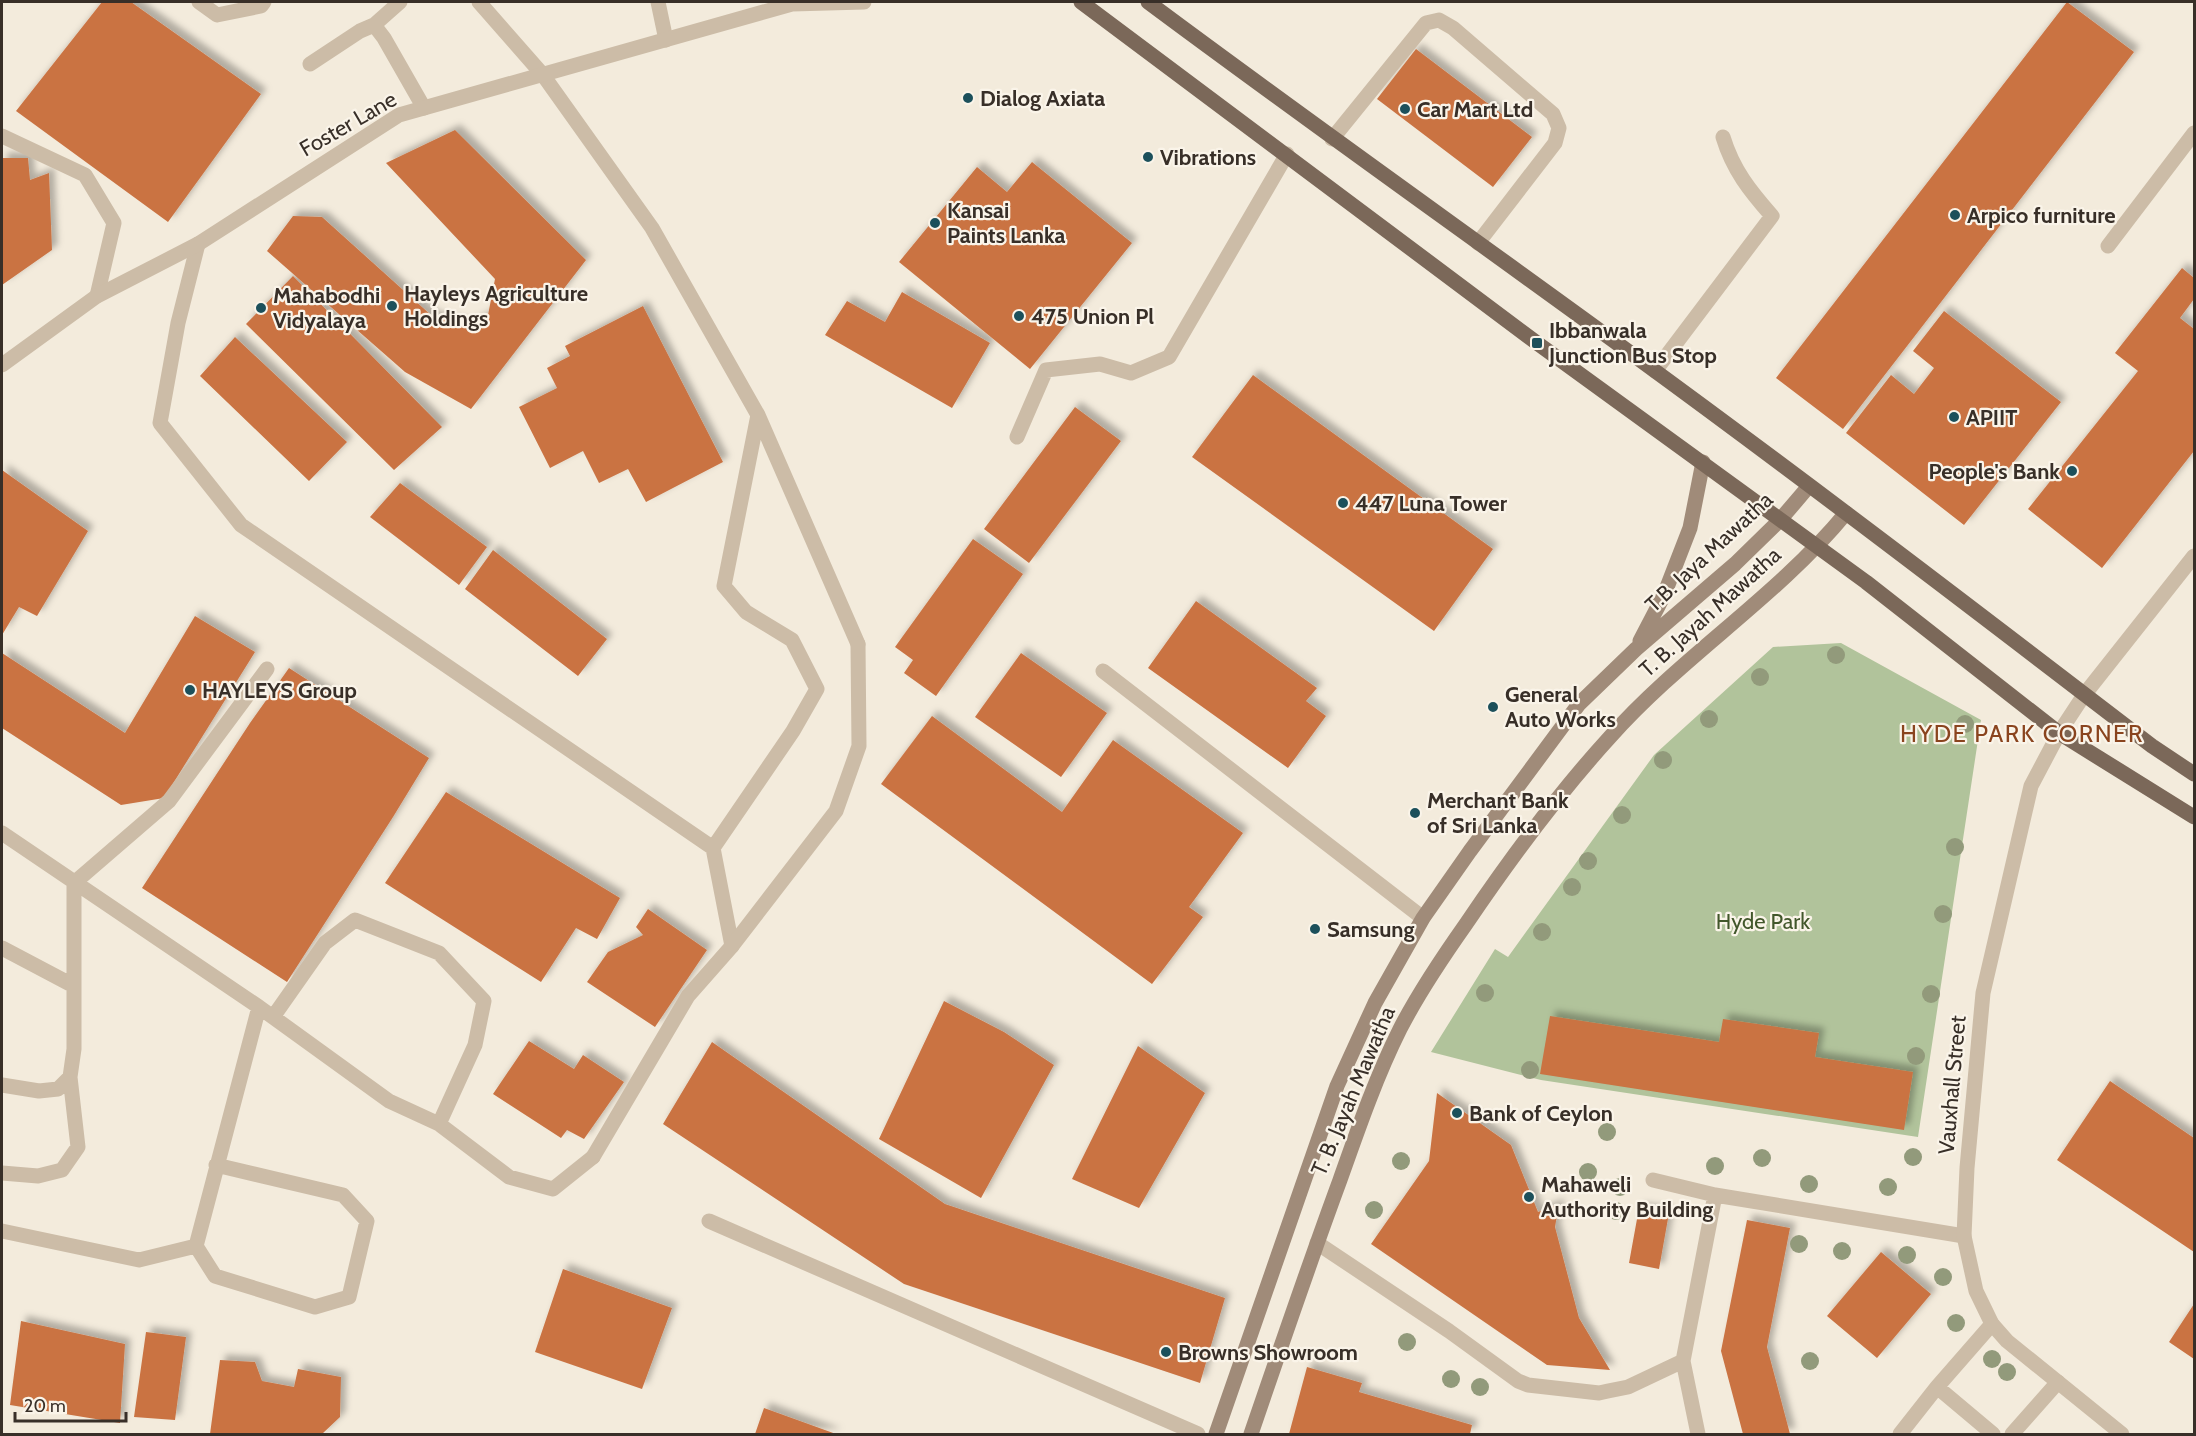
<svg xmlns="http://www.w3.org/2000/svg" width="2196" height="1436" font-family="Cabin,sans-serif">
<defs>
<filter id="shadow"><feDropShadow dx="5.5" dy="-5.5" stdDeviation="3" flood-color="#0004"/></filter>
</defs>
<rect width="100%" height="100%" fill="#f3ebdc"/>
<!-- green -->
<path fill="#b1c39b" d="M1841,643L1981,720L1918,1137L1541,1080L1431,1052L1495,949L1508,957L1654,755L1773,647Z"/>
<!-- building -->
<path fill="#ca7343" filter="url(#shadow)" d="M102,2H131L261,94L168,222L16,111Z
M2067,2L2134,52L1843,429L1776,378Z
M1416,49L1532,137L1493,187L1377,99Z
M455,130L586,260L471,409L405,372L267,251L293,216L322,217L432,316L467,325L488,315L495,279L386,163Z
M2,158H28L30,180L49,173L52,250L2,285Z
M1032,162L1132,243L1030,369L899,262L977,167L1007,192Z
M2182,268L2194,278V299L2180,318L2194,329V451L2102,568L2028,509L2138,371L2115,353Z
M293,276L442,427L394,470L246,324Z
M902,292L990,343L952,408L825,335L847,301L885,322Z
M643,306L723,462L646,502L628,469L599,483L583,451L550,468L519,407L557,388L547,368L570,356L565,346Z
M1944,311L2061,402L1964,525L1846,433L1891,375L1914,394L1934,368L1913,351Z
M235,337L347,442L309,481L200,376Z
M1253,375L1493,549L1434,631L1192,457Z
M1075,407L1121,441L1029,563L984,529Z
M2,470L88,531L37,616L19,607L2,635Z
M400,483L487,547L459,585L370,517Z
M973,539L1023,574L936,696L904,673L913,660L895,647Z
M493,550L607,639L578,676L465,589Z
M1196,601L1317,688L1306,701L1326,716L1288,768L1148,668Z
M195,616L255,652L164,798L121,805L2,728V653L125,733Z
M1021,653L1107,713L1061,777L975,717Z
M289,668L429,758L393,817L287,982L142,888L250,723Z
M932,716L1062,812L1113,740L1243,833L1189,907L1203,917L1152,984L881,784Z
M446,792L620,898L597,939L576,928L541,982L385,883Z
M648,909L707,950L655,1027L587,982L608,952L643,935L636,927Z
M944,1001L1004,1032L1054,1065L981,1198L879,1139Z
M1550,1016L1719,1042L1723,1019L1819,1033L1815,1057L1913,1072L1904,1130L1540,1074Z
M529,1041L574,1069L583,1055L624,1082L584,1139L567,1130L561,1138L493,1094Z
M712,1042L945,1204L1225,1298L1200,1383L904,1284L663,1124Z
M1138,1046L1205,1093L1139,1208L1072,1179Z
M2110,1081L2194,1138V1252L2057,1160Z
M1437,1093L1511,1145L1538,1212L1559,1204L1555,1227L1579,1318L1610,1370L1547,1365L1371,1244L1429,1161Z
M1639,1208L1669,1213L1659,1269L1629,1263Z
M1747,1220L1790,1228L1767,1347L1790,1434H1743L1721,1351Z
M1881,1252L1931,1294L1877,1358L1827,1316Z
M563,1269L672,1308L642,1389L535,1352Z
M2194,1304V1359L2169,1342Z
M21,1321L125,1344L120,1423L10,1405Z
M146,1332L186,1337L175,1420L134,1417Z
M220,1360L255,1362L262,1381L294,1387L298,1369L341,1377L340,1417L322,1434H210Z
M1307,1367L1362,1383L1359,1392L1472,1425L1470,1434H1289Z
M764,1408L836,1434H755Z"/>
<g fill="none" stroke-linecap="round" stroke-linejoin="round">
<!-- service -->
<path stroke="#ccbca7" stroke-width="15" d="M199,2L217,15L261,6L264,2
M479,2L543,75L652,228L758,415L858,644
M658,2L666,40
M374,25L400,2
M310,64L360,31L374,25L384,38L424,108
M2,136L85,175L114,223L97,296
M1332,139L1426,23L1439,20L1453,28L1553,114L1559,128L1555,143L1478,243
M198,244L178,323L160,423L241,525L713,848
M2108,246L2194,133
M1655,371L1772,216C1750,191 1733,170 1723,137
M1017,437L1046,370L1100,364L1131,373L1169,357L1287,154
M2,833L259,1007L389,1101L439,1124L509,1177L553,1189L593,1157
M732,946L713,848L793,731L817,689L792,640L746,612L724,586L758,415
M2,948L74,986
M273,1017L325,943L355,920L439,953L484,1001L475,1045L439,1124
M2,1085L39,1091L58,1089L70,1077L74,1049V883L169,801L267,669
M216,1165L343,1195L367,1221L349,1297L315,1307L215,1276L196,1246L259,1007
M2,1173L38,1176L62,1170L78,1147L70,1077
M1653,1180L1715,1195L1964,1236
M709,1221L1198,1434
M2,1231L139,1260L196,1246
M1317,1243L1449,1331L1518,1381L1528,1385L1599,1393L1608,1391L1628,1387L1683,1361L1715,1195
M1683,1361L1698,1434
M1937,1387L1993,1434
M1900,1434L1937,1387L1992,1324
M2012,1434L2058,1382"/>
<!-- minor -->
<path stroke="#ccbca7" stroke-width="15" d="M2,365L97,296L198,244L399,115L792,4L864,2
M1103,671L1423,918
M593,1157L688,996L732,946L836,811L859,746L858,644"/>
<!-- tertiary -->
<path stroke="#ccbca7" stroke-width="15" d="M2122,1434L2007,1341L1992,1324L1976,1291L1964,1236L1967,1168L1983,993L2031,786L2059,733L2084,695L2194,556"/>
<!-- secondary -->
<path stroke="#a08b79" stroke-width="15" d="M1640,641L1664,595L1690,528L1703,462
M1216,1434L1337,1086L1375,1003L1423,918L1470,851L1579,704L1636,649L1735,564L1780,520L1809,486
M1251,1434C1280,1349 1309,1264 1340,1180C1358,1129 1376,1077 1400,1029C1419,992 1442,958 1466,924C1510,859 1557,795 1610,737C1682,656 1777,597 1846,513"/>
<!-- primary -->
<path stroke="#7b6859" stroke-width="15" d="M1081,2L1537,343L1866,582L2059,733L2194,817
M1148,2C1309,122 1473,238 1636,357C1810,484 1981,615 2152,746L2194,774"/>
</g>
<!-- trees -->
<g fill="#929a7b">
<circle cx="1836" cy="655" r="9"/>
<circle cx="1760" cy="677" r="9"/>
<circle cx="1709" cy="719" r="9"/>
<circle cx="1965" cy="724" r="9"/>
<circle cx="1663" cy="760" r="9"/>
<circle cx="1622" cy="815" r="9"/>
<circle cx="1955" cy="847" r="9"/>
<circle cx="1588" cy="861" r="9"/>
<circle cx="1572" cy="887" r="9"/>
<circle cx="1943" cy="914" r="9"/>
<circle cx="1542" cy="932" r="9"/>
<circle cx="1485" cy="993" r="9"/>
<circle cx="1931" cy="994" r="9"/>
<circle cx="1916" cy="1056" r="9"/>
<circle cx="1530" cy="1070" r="9"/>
<circle cx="1607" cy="1132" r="9"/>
<circle cx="1913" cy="1157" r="9"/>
<circle cx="1762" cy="1158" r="9"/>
<circle cx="1401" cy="1161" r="9"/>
<circle cx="1715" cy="1166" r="9"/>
<circle cx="1588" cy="1172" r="9"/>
<circle cx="1809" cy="1184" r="9"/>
<circle cx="1620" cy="1187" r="9"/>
<circle cx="1888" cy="1187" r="9"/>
<circle cx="1374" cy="1210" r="9"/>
<circle cx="1616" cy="1211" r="9"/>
<circle cx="1799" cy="1244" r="9"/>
<circle cx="1842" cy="1251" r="9"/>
<circle cx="1907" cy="1255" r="9"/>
<circle cx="1943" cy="1277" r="9"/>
<circle cx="1956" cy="1323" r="9"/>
<circle cx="1407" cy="1342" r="9"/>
<circle cx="1992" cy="1359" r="9"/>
<circle cx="1810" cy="1361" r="9"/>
<circle cx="2007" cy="1372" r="9"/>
<circle cx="1451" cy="1379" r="9"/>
<circle cx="1480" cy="1387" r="9"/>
</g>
<!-- markers -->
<g fill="#1c505b" stroke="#faf4e9" stroke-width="2">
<circle cx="968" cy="98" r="6"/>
<circle cx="1405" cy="109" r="6"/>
<circle cx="1148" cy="157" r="6"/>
<circle cx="1955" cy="215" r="6"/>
<circle cx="935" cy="223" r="6"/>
<circle cx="392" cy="306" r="6"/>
<circle cx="261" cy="308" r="6"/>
<circle cx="1019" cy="316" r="6"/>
<rect x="1531" y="337" width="12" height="12" rx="3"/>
<circle cx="1954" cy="417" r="6"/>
<circle cx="2072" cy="471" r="6"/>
<circle cx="1343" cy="503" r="6"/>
<circle cx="190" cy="690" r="6"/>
<circle cx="1493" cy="707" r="6"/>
<circle cx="1415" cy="813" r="6"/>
<circle cx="1315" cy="929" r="6"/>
<circle cx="1457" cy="1113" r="6"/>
<circle cx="1529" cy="1197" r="6"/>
<circle cx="1166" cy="1352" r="6"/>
</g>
<g text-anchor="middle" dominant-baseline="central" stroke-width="4.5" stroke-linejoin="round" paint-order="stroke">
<!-- poi labels -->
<g font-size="22" font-weight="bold" fill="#382f28" stroke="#faf4e9" text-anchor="start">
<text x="980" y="98">Dialog Axiata</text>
<text x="1417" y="109">Car Mart Ltd</text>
<text x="1160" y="157">Vibrations</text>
<text x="947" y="210">Kansai<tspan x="947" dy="25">Paints Lanka</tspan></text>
<text x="1967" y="215">Arpico furniture</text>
<text x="404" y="293">Hayleys Agriculture<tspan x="404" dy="25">Holdings</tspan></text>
<text x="273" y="295">Mahabodhi<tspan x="273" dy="25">Vidyalaya</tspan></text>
<text x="1031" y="316">475 Union Pl</text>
<text x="1549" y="330">Ibbanwala<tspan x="1549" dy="25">Junction Bus Stop</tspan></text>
<text x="1966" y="417">APIIT</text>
<text x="2060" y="471" text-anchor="end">People's Bank</text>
<text x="1355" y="503">447 Luna Tower</text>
<text x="202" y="690">HAYLEYS Group</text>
<text x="1505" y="694">General<tspan x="1505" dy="25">Auto Works</tspan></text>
<text x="1427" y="800">Merchant Bank<tspan x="1427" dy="25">of Sri Lanka</tspan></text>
<text x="1327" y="929">Samsung</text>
<text x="1469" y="1113">Bank of Ceylon</text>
<text x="1541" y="1184">Mahaweli<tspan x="1541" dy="25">Authority Building</tspan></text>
<text x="1178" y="1352">Browns Showroom</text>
</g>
<!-- street labels -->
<g font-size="22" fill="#382f28" stroke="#faf4e9">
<text transform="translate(348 124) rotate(-30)">Foster Lane</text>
<text transform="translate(1709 552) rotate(-43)">T.B. Jaya Mawatha</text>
<text transform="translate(1710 612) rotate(-42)">T. B. Jayah Mawatha</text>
<text transform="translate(1952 1085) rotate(-85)">Vauxhall Street</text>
<text transform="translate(1353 1091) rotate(-67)">T. B. Jayah Mawatha</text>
</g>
<!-- park labels -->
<g font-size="22" fill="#42572b" stroke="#faf4e9">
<text x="1763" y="921">Hyde Park</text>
</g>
<!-- neighbourhood labels -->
<g font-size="24" letter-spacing="1.5" fill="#8a441e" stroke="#faf4e9">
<text x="2022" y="733">HYDE PARK CORNER</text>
</g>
</g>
<!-- border -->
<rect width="2196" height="1436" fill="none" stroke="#382f28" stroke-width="6"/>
<!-- scale -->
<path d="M15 1412v9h111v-9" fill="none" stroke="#382f28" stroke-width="3"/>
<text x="24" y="1412" font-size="18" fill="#382f28" stroke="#faf4e9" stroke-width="4.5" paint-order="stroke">20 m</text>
</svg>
